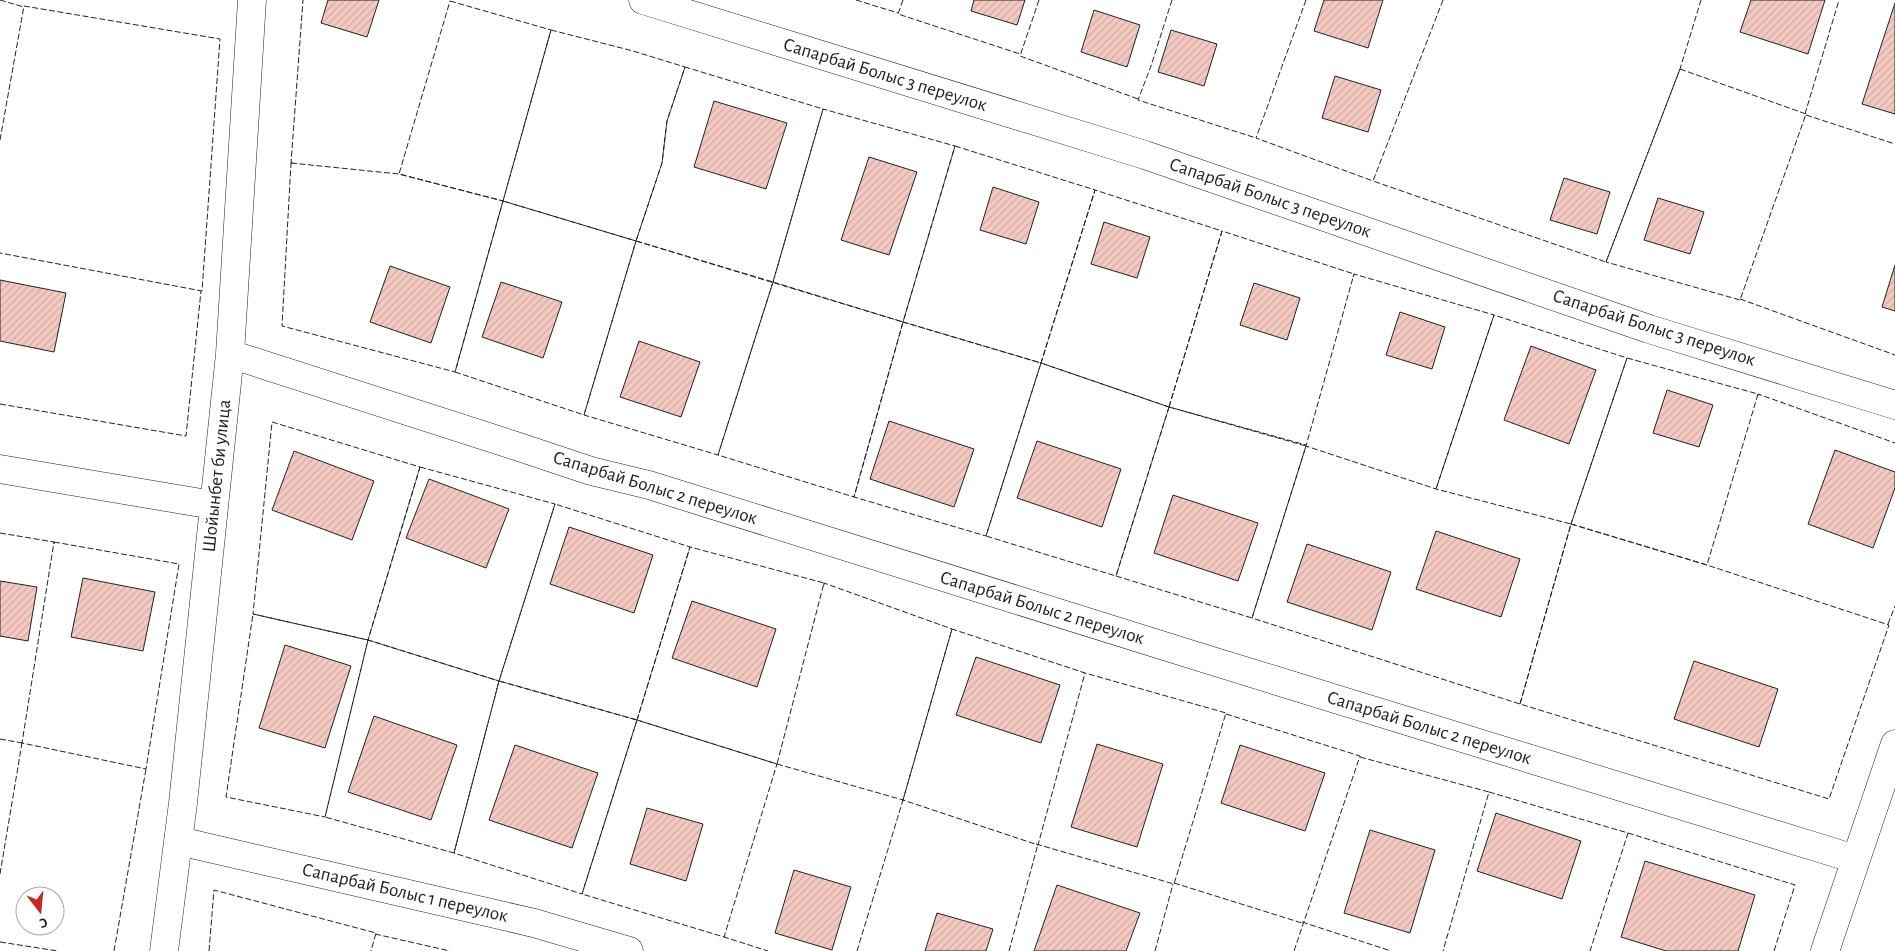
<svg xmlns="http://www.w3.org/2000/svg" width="1895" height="951" font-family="'Alegreya Sans',sans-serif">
<defs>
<pattern id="building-hatch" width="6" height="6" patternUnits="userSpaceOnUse" patternTransform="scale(1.25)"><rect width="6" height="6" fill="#f3c9c0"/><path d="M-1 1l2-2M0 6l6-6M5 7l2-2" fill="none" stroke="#d0aca5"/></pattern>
</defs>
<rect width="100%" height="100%" fill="#fff"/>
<!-- building -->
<path fill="url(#building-hatch)" stroke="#222" d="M328,0H379L367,37L321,23Z
M974,0H1025L1017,25L971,11Z
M1324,0H1383L1368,48L1314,31Z
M1751,0H1825L1808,54L1740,32Z
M1895,3V114L1862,104Z
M1094,10L1140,25L1127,67L1081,52Z
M1171,30L1217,44L1204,86L1158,72Z
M1335,76L1381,90L1368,132L1322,118Z
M714,101L787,123L766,189L694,167Z
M869,157L917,172L889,255L841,240Z
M1564,178L1610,192L1597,234L1550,220Z
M993,187L1039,202L1026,244L980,230Z
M1658,198L1704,212L1690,254L1644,240Z
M1104,222L1150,237L1137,278L1091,264Z
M1895,265V311L1882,307Z
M390,266L450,287L431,343L370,322Z
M0,280L66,293L54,352L0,341Z
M501,282L562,302L543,358L482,337Z
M1254,283L1300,298L1287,340L1240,325Z
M1400,312L1445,327L1432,369L1386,355Z
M639,341L700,362L681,417L620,397Z
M1531,346L1596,370L1569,444L1504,420Z
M1667,390L1713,405L1699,447L1653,433Z
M889,421L974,449L954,507L870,479Z
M1037,441L1121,469L1102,527L1017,498Z
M1835,450L1895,472V488L1873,548L1808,524Z
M294,451L374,481L352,540L272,510Z
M429,479L509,509L486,568L406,538Z
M1173,495L1258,523L1238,581L1154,553Z
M569,527L653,555L634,613L550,584Z
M1436,531L1520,559L1501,617L1416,589Z
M1307,544L1391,572L1372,630L1287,602Z
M83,578L155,592L143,651L71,637Z
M0,581L37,587L28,641L0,636Z
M692,601L776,629L757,687L672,658Z
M285,645L351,666L325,748L259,728Z
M976,657L1060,685L1041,743L956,715Z
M1694,661L1778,689L1759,747L1674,719Z
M374,716L457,745L431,820L348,792Z
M1097,744L1163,764L1137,847L1071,827Z
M515,745L598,773L572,848L489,820Z
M1240,745L1325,773L1305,831L1221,803Z
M647,808L703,824L686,881L630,864Z
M1496,813L1581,841L1562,899L1477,871Z
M1370,830L1435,850L1410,933L1344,913Z
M1645,861L1755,895L1738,951H1666L1621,937Z
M794,870L851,887L832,950L775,933Z
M1057,885L1140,913L1126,951H1034Z
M937,913L993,929L986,951H925Z"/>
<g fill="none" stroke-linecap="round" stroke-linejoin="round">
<!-- minor casing -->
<g stroke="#222" stroke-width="29">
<path id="minor" d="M643,0L1145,155L1649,329L1895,405
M230,354L516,446L591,471L649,485L1193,655L1855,859
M0,469L213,505
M179,841L534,923L629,951
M164,951L183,803L230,354L252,0
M1825,951L1895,744"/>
</g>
<!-- minor -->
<use href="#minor" stroke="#fff" stroke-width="28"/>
<!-- fence -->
<path stroke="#222" stroke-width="1" stroke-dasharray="6 2.5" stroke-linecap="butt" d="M0,0L24,7
M856,0L898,13
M903,0L898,14L1020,54
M1039,0L1020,56L1138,99
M1172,0L1151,66L1138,100L1256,138
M1306,0L1256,138L1373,181
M1443,0L1373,181L1606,262L1680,69L1701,0
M450,1L551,30L503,201L399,174Z
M551,30L633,51L685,67L667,121L662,163L636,241L503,201Z
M1680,69L1806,114L1740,300L1606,262Z
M1805,114L1839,0
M1806,115L1895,144
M0,140L24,6L220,39L202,291L0,253
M955,146L1095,190L1041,363L903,322Z
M291,163L399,174L503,201L455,372L282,326Z
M293,163H291L303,0
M503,201L636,241L584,415L455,372Z
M636,241L773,282L718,455L584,415Z
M773,282L823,109L955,146L903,322L636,241L662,163L667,121L685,67L823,109L773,282
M773,282L903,322L854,497L718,455Z
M1740,299L1895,355
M903,322L1041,363L986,536L854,497Z
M1627,358L1758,394L1707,565L1571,524Z
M1041,363L1169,407L1116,576L986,536Z
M1758,396V394L1895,443
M0,404L186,436L201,291
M1169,407L1222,231L1095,190L1041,363L1169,407L1306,445
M1169,407L1222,231L1354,274L1353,277
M1169,407L1306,446L1252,618L1116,576Z
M272,422L420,467L368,640L253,614Z
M1308,447L1306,446L1354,274L1494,315L1436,489
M420,467L555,504L499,681L368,640Z
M1436,489L1494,315L1627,358L1571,524L1569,523
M0,533L54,542V544
M54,542L179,564L146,769L22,743Z
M824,585V583L952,629L903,800
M253,614L368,640L325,817L226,797Z
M1888,624L1895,606
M368,640L499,681L454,853L325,817Z
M499,681L637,720L582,894L454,853Z
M1520,704L1571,524L1707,565L1889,625L1829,799L1520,704L1252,618L1306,446L1436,489L1571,524L1520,704
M1226,714L1360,756L1294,951
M637,720L690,547L555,504L499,681L637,720L777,764L824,583L690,547L637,720
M637,720L777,764L724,937L582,894Z
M0,739L22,743L23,741
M1360,757L1489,792L1443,951
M777,764L903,800L1038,845L1085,673L952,629L903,800
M1489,792L1628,833L1590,951
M1628,833L1795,885L1774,951
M1036,844L1174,884L1226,713L1085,673
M0,874L22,743L25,744
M1174,883L1302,923
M1302,922L1391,951
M375,934L450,951
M724,936V937L768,951
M0,942L58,951
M114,951L146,769H144
M209,951L214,890L376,933L371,951
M857,951L903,800H905
M1009,951L1038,844
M1155,951L1173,884"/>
</g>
<g text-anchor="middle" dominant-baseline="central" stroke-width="4" stroke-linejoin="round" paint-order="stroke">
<!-- street labels -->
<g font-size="19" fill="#222" stroke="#fff">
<text transform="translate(885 75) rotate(17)">Сапарбай Болыс 3 переулок</text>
<text transform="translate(1270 198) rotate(19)">Сапарбай Болыс 3 переулок</text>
<text transform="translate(1654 328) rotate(18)">Сапарбай Болыс 3 переулок</text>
<text transform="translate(217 476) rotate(-84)">Шойынбет би улица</text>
<text transform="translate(655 488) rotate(17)">Сапарбай Болыс 2 переулок</text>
<text transform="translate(1042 608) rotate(17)">Сапарбай Болыс 2 переулок</text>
<text transform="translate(1429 728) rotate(17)">Сапарбай Болыс 2 переулок</text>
<text transform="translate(405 893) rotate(13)">Сапарбай Болыс 1 переулок</text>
</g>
</g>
<!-- north arrow -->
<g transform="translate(40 911) rotate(164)"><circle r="24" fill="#ffffff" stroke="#a7a7a7"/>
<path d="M0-4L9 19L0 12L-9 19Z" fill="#c62828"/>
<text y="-8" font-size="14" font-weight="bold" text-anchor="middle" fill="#222222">С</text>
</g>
</svg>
